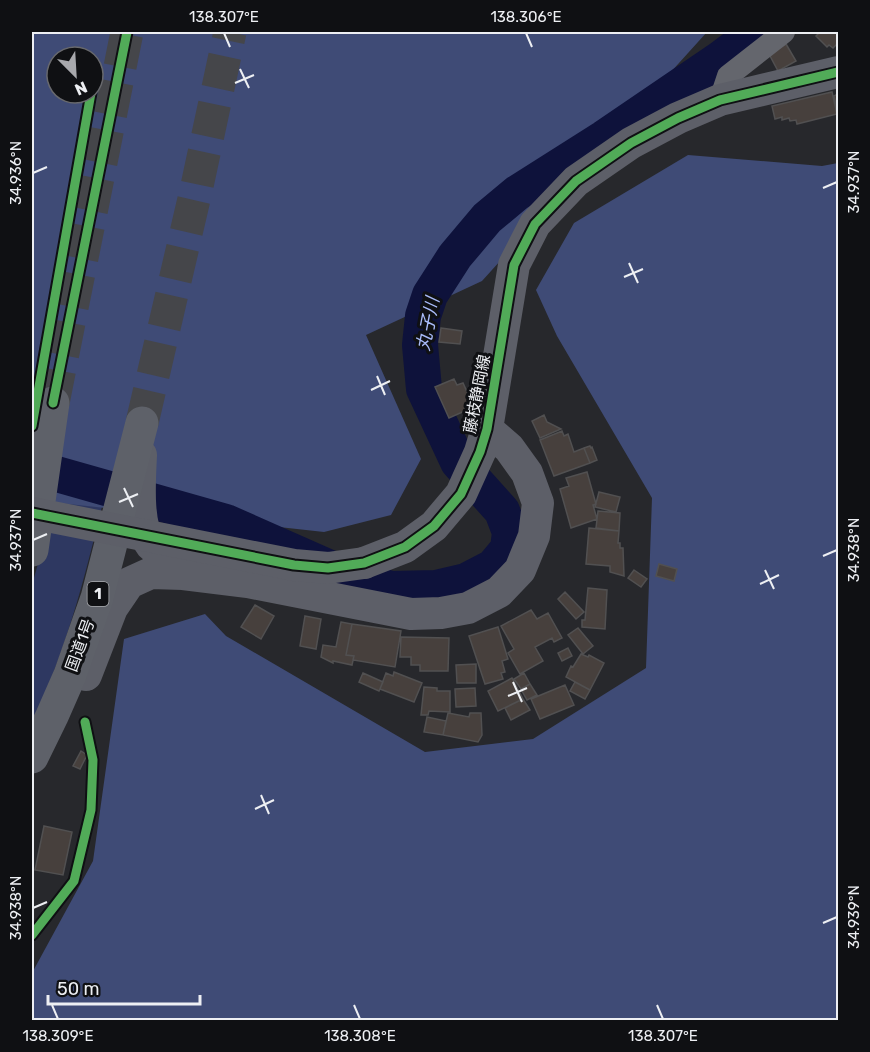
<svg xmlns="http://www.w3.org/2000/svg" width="870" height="1052" font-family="Rubik,'Noto Sans JP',sans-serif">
<rect width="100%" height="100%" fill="#27282c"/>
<!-- green -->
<path fill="#2e3861" d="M57,488L104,498C86,573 66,653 32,722V585L41,553Z"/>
<!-- forest -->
<path fill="#3f4b76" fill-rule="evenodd" d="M32,32H707L482,281L366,335L421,459L391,515L324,532L32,500ZM57,57H93V93H57Z
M688,155L822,166L838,163V1020H32V973L93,861L124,639L205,614L226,636L425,752L533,739L646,668L652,498L557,336L536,290L574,223Z"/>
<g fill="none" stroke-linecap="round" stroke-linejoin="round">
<!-- river -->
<path stroke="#0e123b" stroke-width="36" d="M32,467L226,522L357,580L391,589L436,588L466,581L493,567L508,549L510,532L502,511L458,462L424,389L420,345L423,316L430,295L455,256L487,218L517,193L604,138L720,59L756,32"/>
</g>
<!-- building -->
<path fill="#47403d" stroke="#515051" stroke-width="1.5" d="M816,32H838V43L833,48L829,45L827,47L816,36L818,34Z
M786,44L796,61L778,71L769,54Z
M832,92L837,114L797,124L796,120L790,121L789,118L782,120V117L775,119L772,106Z
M838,94V113L834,96Z
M441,328L462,331L460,344L439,342Z
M454,379L457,385L463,383L473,405L467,408V410L449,418L435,387Z
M544,415L547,422L561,429L540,438L532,421Z
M562,431L564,436L568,434L574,452L584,448L590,463L554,476L540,440Z
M590,446L591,448L592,447L597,460L590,463L584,448Z
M587,472L596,504L593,505L597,519L571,528L560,489L569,486L566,478Z
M599,492L620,497L616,512L595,507Z
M598,511L620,513L619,531L596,528Z
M589,528L619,531L618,543H620V548H623L624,576L610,572V566L586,564Z
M659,564L677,569L674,581L656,576Z
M634,570L647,579L641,587L628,578Z
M588,588L607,590L605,629L582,627V620H585Z
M565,592L584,612L576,619L558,599Z
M255,605L274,616L261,639L241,627Z
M531,610L537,619L548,613L562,638L554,642L552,638L535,647L543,661L520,674L508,653L514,649L501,626Z
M305,616L321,619L316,649L300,646Z
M341,622L352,624L346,655L354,656L352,665L333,661V663L321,657L323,645L336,647Z
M352,624L401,631L395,667L353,660L354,656L346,655Z
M498,627L508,659L502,661L505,672L501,673L503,679L485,684L469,636Z
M578,628L593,646L583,654L568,635Z
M401,637L449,638L448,671H420V665H411V657H400Z
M568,648L572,656L562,661L558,653Z
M581,654L588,657L589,655L604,663L590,690L566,677L571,666L573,667Z
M476,664V683H457L456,665Z
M394,672L422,683L414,702L380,689L386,673L393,676Z
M363,673L383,682L379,691L359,682Z
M524,673L530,684L521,689L514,679Z
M512,678L523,699L498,711L488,691Z
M575,682L590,690L585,699L570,691Z
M530,684L537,695L527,700L521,689Z
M565,685L574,705L540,719L531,699Z
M424,687L437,688V691H450V712L429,711L428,715H421Z
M475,688L476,706L456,707L455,689Z
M523,699L530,710L511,720L505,708Z
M448,713L469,717L470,713H481L482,735L478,742L443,735Z
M427,717L446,721L443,735L424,732Z
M81,751L87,755L80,769L73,766Z
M44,826L72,832L63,875L35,870Z"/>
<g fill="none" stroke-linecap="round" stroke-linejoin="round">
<!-- trunk-tunnel -->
<path stroke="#45464a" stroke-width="33" stroke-dasharray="33 16" stroke-linecap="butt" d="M53,403L127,32
M142,423L197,186L230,32"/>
<!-- minor -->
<path stroke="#64666d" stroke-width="22" d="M720,100L728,76L784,32"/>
<!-- secondary -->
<path stroke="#5d5f68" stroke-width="32" d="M141,455C140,479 136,525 151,545C154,548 159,551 162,554
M364,563L405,547L434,526L461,494L480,452L487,429L514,265L535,224L576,181L631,143L678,118L720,100L838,72
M86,675L112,608L129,583L151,573L183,574L248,582L411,614L441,613L468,608L499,592L520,570L534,536L538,503L527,473L509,448L487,429"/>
<!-- trunk -->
<path stroke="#5e6169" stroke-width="33" d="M32,550L53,403
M32,757L52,716L70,675L97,598L142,423"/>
<!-- secondary-bridge -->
<path stroke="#5d5f68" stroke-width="32" d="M32,513L294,565L328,568L364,563"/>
<!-- cycleway casing -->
<g stroke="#0f1013" stroke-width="13">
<path id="cycleway" d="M53,403L127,32
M32,426L91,93
M32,513L294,565L328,568L364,563L405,547L434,526L461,494L480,452L487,429L514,265L535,224L576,181L631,143L678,118L720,100L838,72
M32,935L74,881L91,810L93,760L85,722"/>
</g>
<!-- cycleway -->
<use href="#cycleway" stroke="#51ab58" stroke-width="9"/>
</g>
<!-- ticks -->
<path fill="none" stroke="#edeff3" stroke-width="2" d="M224,33L230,47M526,33L532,47M240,69L249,88M235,83L254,75M33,173L47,167M823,188L837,182M629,263L638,283M624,277L643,269M377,376L385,395M371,390L390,381M124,488L133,507M119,502L138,494M33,540L47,534M823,556L837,550M765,570L774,589M760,584L779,575M513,682L522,702M508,696L527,688M261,795L269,814M255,809L274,800M33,908L47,902M823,923L837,917M52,1005L58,1019M354,1005L360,1019M657,1005L663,1019"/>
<g text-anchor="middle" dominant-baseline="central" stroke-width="6" stroke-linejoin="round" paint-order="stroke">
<!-- shield labels -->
<rect fill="#0f1013" stroke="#aaacb0" stroke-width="1.5" x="87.5" y="582" width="21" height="24" rx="4.5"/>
<g font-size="15" font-weight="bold" fill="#edeff3">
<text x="98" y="594">1</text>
</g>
<!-- street labels -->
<g font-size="16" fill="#edeff3" stroke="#0f1013">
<text transform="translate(477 394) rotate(-79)">藤枝静岡線</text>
<text transform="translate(80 645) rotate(-70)">国道1号</text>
</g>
<!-- water labels -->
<g font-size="18" font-style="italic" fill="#a9bbf9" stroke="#0f1013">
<text transform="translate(428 324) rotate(-79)">丸子川</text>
</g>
</g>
<!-- border -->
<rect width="870" height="1052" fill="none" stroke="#0f1013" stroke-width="66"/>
<!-- north arrow -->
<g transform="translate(75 75) rotate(156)"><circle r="28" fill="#0f1013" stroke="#68696d" stroke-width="1.5"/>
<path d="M0-4.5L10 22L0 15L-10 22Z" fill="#a8a9ad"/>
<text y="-9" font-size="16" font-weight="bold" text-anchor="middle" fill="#edeff3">N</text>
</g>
<!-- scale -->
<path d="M48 995v9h152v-9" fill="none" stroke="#edeff3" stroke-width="3"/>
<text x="57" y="995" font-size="18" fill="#edeff3" stroke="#0f1013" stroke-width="4.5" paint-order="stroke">50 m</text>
<rect x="33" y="33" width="804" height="986" fill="none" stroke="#edeff3" stroke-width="2"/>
<g font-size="15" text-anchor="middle" fill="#edeff3">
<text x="224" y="22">138.307°E</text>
<text x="526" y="22">138.306°E</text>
<text transform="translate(16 173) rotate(-90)" y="5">34.936°N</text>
<text transform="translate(854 182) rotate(-90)" y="5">34.937°N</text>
<text transform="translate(16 540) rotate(-90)" y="5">34.937°N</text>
<text transform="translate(854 550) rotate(-90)" y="5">34.938°N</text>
<text transform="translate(16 908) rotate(-90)" y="5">34.938°N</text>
<text transform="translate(854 917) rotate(-90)" y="5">34.939°N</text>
<text x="58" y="1041">138.309°E</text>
<text x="360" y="1041">138.308°E</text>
<text x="663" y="1041">138.307°E</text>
</g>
</svg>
